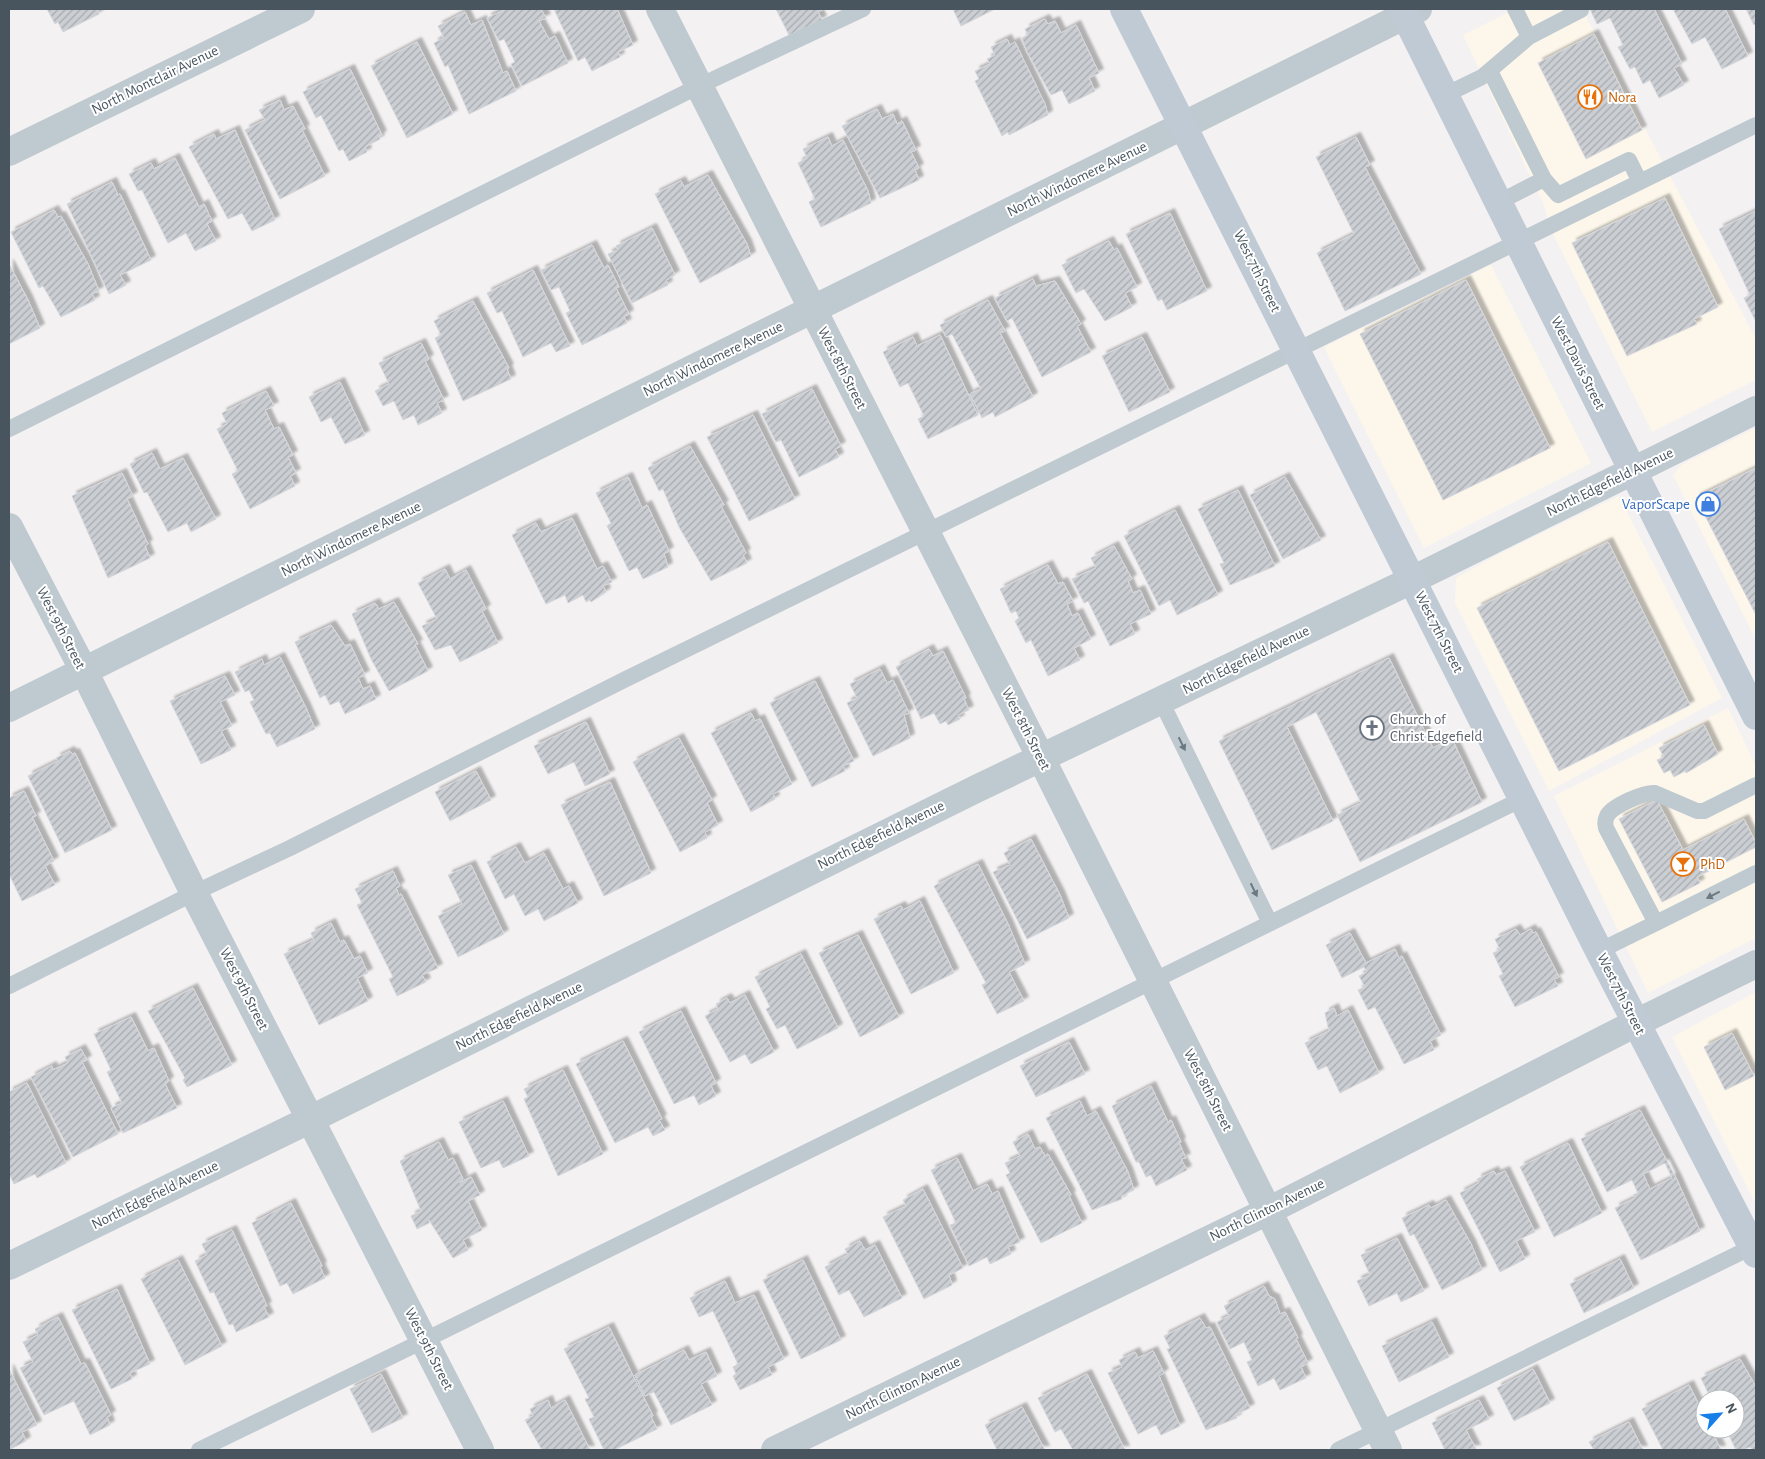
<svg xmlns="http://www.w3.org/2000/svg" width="1765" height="1459" font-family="'Alegreya Sans',sans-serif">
<defs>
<pattern id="building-hatch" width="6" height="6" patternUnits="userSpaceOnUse" patternTransform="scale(1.25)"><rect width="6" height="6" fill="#cbced3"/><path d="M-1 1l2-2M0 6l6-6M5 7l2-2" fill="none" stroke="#a7aaae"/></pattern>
<filter id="shadow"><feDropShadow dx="4.5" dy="-4.5" stdDeviation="1" flood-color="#0004"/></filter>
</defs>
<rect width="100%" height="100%" fill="#f3f1f1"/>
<!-- commercial -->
<path fill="#fdf7eb" d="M1515,9H1582L1756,339V380L1652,432L1553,234L1543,203L1463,35Z
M1491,265L1591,463L1424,548L1324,347Z
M1756,428V640L1673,475L1681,465Z
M1619,496L1722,698L1549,791L1455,603L1456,578L1503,552Z
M1728,708L1756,766V938L1648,993L1554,796Z
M1756,992V1205L1672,1037Z"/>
<!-- building -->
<path fill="url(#building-hatch)" stroke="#d5d7dc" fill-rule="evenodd" filter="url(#shadow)" d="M47,9H97L99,14L63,32L58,22L55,24Z
M506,9H541L546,18L539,21L549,39L555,36L568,63L522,86L511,64L515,62L504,39L499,41L487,18Z
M554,9H617L633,45L618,52L620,57L592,71L585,57L578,61Z
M776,9H824L818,12L822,20L789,35Z
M953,9H995L961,26Z
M1590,9H1654L1682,64L1674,68L1684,85L1659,98L1650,80L1643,84L1635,67L1630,69L1618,47L1623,45L1610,18L1597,24Z
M1673,9H1725L1748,56L1722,69L1705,37L1692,44Z
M1746,9H1756V24L1754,25Z
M465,12L471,25L482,20L503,73L507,71L516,91L469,114L448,65L445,67L434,43L444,38L438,26Z
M1045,19L1048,24L1055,21L1061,33L1076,25L1099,73L1089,78L1095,91L1069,104L1062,90L1051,95L1026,50L1022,38L1028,35L1025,29Z
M1594,34L1642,130L1586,159L1538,63Z
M1007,39L1010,45L1015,42L1045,104L1048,115L1009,135L1008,132L1002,136L975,81L979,79L975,71L990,64L987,59L995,55L991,47Z
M417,42L453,114L407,138L371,66Z
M350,69L382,135L379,136L380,139L365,147L367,152L349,161L343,149L339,151L321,115L316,118L303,92Z
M280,100L284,110L293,106L305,129L302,130L325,176L280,199L245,130L265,120L259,110Z
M877,109L882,119L893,114L897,124L902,121L916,150L911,152L919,168L915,170L919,180L880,198L842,126Z
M235,130L275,220L252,231L242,213L228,219L189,147L214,134L216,139Z
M828,137L832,146L843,140L868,191L871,203L821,227L809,202L815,199L798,163L807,158L803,149Z
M1356,137L1370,165L1365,167L1421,274L1345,311L1317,253L1354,234L1316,157Z
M175,158L199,207L204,204L212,221L207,224L216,241L195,251L186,233L168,243L142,190L138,191L129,174L151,163L154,169Z
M708,175L747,244L751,256L700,283L655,194L681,181L684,187Z
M112,182L118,195L120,194L151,260L120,275L126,285L109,294L67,204Z
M1665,198L1718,307L1694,319L1697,324L1627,356L1572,243Z
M54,210L58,217L61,216L88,264L99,291L92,294L95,300L61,317L43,286L39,288L11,232Z
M1756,211V322L1744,298L1750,295L1719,229Z
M1170,213L1207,291L1167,310L1162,299L1158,301L1126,234Z
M652,228L675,275L666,280L668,285L632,303L608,254L618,250L616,246Z
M1109,241L1114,250L1117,248L1137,287L1125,293L1132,307L1105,321L1084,289L1076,293L1062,265Z
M592,245L604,268L608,265L619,287L616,288L629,314L624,317L627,323L582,345L566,313L570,311L559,287L551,290L541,270Z
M9,264L28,300L40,328L9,344Z
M533,270L570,346L556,352L551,343L523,357L502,311L497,313L487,293Z
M1033,279L1036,286L1055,281L1081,324L1077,326L1091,352L1042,377L1012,318L1007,321L995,298Z
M1466,280L1550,448L1443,500L1360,334Z
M988,300L1005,331L1000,333L1033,397L995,417L993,412L982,418L970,394L981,389L952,334L946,337L940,325Z
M473,301L509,368L507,369L511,379L463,401L435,338L441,335L434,321Z
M940,335L978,415L928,439L918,419L924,416L908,383L900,387L883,352L913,337L917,346Z
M1142,337L1170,392L1129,412L1102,356Z
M421,343L429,359L425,361L444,400L437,403L442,413L418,425L414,415L403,420L394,401L383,406L375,391L389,384L379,363Z
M340,382L365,435L345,444L331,417L321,422L309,397Z
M812,389L841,446L835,449L839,457L799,477L781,440L776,442L762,414Z
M266,391L274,406L265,410L274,429L279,427L293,455L288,457L296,473L290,476L295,486L250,509L232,474L238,471L217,429L227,424L222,413Z
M753,415L795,499L749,521L707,437Z
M690,446L724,505L721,506L746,553L743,555L747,563L711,581L679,527L663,489L659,491L648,468Z
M152,453L160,469L183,458L216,519L191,532L187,523L168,532L147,492L144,493L130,464Z
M1756,468V615L1696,498Z
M122,473L133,496L127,499L148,544L145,546L150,558L108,578L72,496Z
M628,477L642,508L647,505L669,551L664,554L668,567L643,579L637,567L629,571L607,526L611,523L596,493Z
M1285,477L1321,540L1283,559L1250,495Z
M1238,490L1275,566L1230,585L1220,564L1224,563L1198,509Z
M1175,510L1218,595L1177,615L1170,600L1159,606L1124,536Z
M572,518L597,569L603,566L612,582L603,586L606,592L591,602L590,600L586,602L583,595L568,603L565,595L546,604L512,535L536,523L541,532Z
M1608,542L1690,705L1559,771L1477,608Z
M1114,546L1132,579L1128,581L1133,593L1140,590L1151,614L1130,624L1135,634L1110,646L1088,601L1084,603L1072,579L1096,568L1091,558Z
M1048,565L1058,584L1063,582L1073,601L1067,604L1072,616L1078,613L1091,639L1074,648L1080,660L1048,676L1031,640L1026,643L1015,621L1019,618L1016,611L1011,613L1000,589Z
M445,569L450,579L466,570L486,609L482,611L498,643L460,662L451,645L435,650L422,626L437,619L418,583Z
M394,602L418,644L415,645L428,671L389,691L371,659L352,614L375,603L379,609Z
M331,625L345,646L350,644L365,675L358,678L363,689L370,686L376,699L345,714L339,701L330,705L325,695L320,698L295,642Z
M929,649L933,656L943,651L966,698L964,699L969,710L958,715L960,719L948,725L946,721L940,724L934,713L921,719L896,667Z
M280,657L306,708L315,729L277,747L270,733L266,734L250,702L254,700L249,690L245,692L235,672L262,659L264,665Z
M1389,658L1433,748L1452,739L1482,802L1360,862L1337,815L1361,803L1316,712L1287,727L1333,821L1272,850L1219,741Z
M880,669L887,683L893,680L909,713L904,715L910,738L873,756L847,703L857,698L850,684Z
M225,676L235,695L220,702L232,726L221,731L231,750L201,764L170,701Z
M815,681L854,761L843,766L845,771L812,787L770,703Z
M751,713L755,721L760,719L792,784L773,794L775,799L751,812L711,733Z
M586,722L610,774L585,786L574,762L548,774L534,746Z
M1704,725L1718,754L1686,773L1685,771L1674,777L1670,770L1664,773L1657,760L1664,757L1659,748Z
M679,738L712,800L707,803L718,825L705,832L707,838L680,852L633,762Z
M70,751L72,754L75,753L112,830L65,853L28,776L58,761L56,758Z
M476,771L491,800L450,821L435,792Z
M610,782L651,873L604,896L561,805Z
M24,791L36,816L32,817L54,861L45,866L55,885L22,901L9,874V798Z
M1657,800L1683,850L1744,819L1756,843V847L1697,877L1700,883L1662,902L1619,819Z
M1031,839L1060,895L1069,918L1027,939L993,872L1010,865L1004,853Z
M516,847L525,863L544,853L563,889L569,886L578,903L544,921L538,909L525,916L514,894L505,899L487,862Z
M978,864L1008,924L1025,964L1009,972L1024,1001L997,1014L982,985L986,983L934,886Z
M471,865L504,934L458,957L438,916L462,904L448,875Z
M393,871L400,886L396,888L399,895L401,894L438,968L422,975L426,982L397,996L389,979L393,977L357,905L362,903L355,889Z
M920,901L954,973L911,994L874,919L901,906L903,910Z
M331,923L340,942L344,940L354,959L360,956L368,973L357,978L368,1001L319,1025L284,954L314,940L311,933Z
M1516,929L1520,935L1531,929L1533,933L1536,932L1559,977L1554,979L1558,986L1515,1007L1499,976L1503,974L1493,953L1500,950L1495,939Z
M1350,933L1366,963L1395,949L1399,958L1402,956L1441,1035L1430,1041L1434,1050L1404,1064L1375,1007L1368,1010L1358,990L1365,987L1359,976L1367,972L1364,967L1342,978L1326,945Z
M858,935L899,1017L860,1037L819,953Z
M801,954L838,1028L797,1049L785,1025L777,1029L766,1009L770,1007L755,977Z
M193,988L232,1065L187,1087L183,1080L185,1078L148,1011Z
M745,995L774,1052L751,1064L745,1054L730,1062L705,1016L718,1009L716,1004L727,998L730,1003Z
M1334,1008L1337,1016L1348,1010L1379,1073L1340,1093L1327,1066L1318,1070L1305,1043L1329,1031L1325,1013Z
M681,1011L716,1083L711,1086L716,1096L699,1105L694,1095L674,1104L639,1032Z
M131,1017L148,1051L154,1048L169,1081L165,1084L177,1108L123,1133L111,1108L122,1103L107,1072L111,1070L94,1034Z
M1732,1033L1754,1076L1725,1090L1704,1047Z
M623,1041L662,1119L659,1120L665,1130L653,1136L648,1127L615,1143L576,1064Z
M1069,1042L1085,1074L1036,1097L1020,1066Z
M81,1049L87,1060L82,1062L118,1134L73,1157L31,1077L52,1066L53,1070L68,1063L65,1057Z
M563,1070L603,1154L558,1176L524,1099L528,1097L524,1089Z
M27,1083L66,1163L37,1178L35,1174L14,1184L9,1174V1092Z
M1151,1086L1168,1122L1171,1120L1181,1142L1179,1143L1186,1158L1181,1159L1187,1170L1156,1186L1151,1175L1146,1177L1139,1162H1136L1112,1106Z
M503,1101L529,1156L503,1168L499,1160L481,1168L459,1122Z
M1080,1101L1087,1116L1096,1111L1128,1172L1134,1190L1121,1196L1122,1199L1092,1210L1046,1118Z
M1640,1110L1677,1180L1700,1231L1641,1260L1615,1208L1635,1198L1633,1195L1638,1193L1632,1180L1607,1192L1581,1139ZM1665,1163L1672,1178L1650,1189L1643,1174Z
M1028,1134L1035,1149L1040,1147L1045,1156L1048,1154L1071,1195L1069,1196L1082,1223L1041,1243L1006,1175L1010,1173L1005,1163L1020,1156L1013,1142Z
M439,1142L448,1160L453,1158L463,1179L459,1183L471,1177L480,1195L468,1201L482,1230L463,1240L468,1250L453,1258L429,1220V1223L417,1229L411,1216L421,1211L400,1161Z
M1568,1143L1602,1213L1554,1237L1520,1167Z
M957,1158L973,1191L987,1184L992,1194L998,1191L1020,1242L1008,1247L1011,1254L990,1264L987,1257L969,1266L950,1225L956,1223L931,1170Z
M1494,1171L1496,1175L1505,1171L1535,1232L1516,1241L1525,1259L1500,1272L1460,1193L1479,1183L1477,1179Z
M923,1189L963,1268L949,1275L952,1285L924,1299L883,1217L906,1206L903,1200Z
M1446,1200L1471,1244L1482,1270L1442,1290L1414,1234L1410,1236L1402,1218L1429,1205L1431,1208Z
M291,1203L322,1266L320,1267L325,1278L293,1294L287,1283L280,1286L252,1223Z
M232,1230L267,1306L264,1307L269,1317L236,1332L233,1324L229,1325L214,1292L210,1293L195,1261L207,1255L202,1244Z
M1397,1238L1424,1291L1401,1302L1397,1293L1369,1306L1357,1281L1370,1275L1361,1255Z
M860,1241L865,1250L875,1245L902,1298L864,1317L849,1290L839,1295L825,1267L848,1255L845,1249Z
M1620,1259L1634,1288L1584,1313L1570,1284Z
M178,1260L222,1346L185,1365L141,1279Z
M803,1260L841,1340L801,1359L763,1280Z
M725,1281L735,1303L754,1295L784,1359L768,1367L772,1375L740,1390L733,1376L736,1374L733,1367L738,1364L713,1311L699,1317L690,1298Z
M1264,1286L1269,1296L1275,1299L1280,1314L1285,1312L1298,1338L1296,1339L1308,1363L1301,1367L1306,1378L1280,1390L1274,1378L1258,1386L1247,1362L1252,1360L1244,1342L1230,1349L1217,1322L1229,1316L1224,1306Z
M117,1289L150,1364L130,1373L132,1379L111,1389L72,1310Z
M58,1317L81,1364L85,1363L111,1415L107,1417L110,1425L90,1435L74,1401L44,1415L20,1368L33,1362L23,1342L38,1335L35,1329Z
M1200,1318L1206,1328L1210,1327L1250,1408L1235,1415L1237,1418L1206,1430L1167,1349L1170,1348L1164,1336Z
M1432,1322L1449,1357L1399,1382L1382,1346Z
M609,1327L653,1416L651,1417L657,1429L614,1450H604L589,1419L594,1417L585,1399L589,1398L564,1349Z
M684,1350L689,1360L706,1352L717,1376L701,1384L712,1405L671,1425L654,1392L645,1396L635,1375Z
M1153,1351L1164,1373L1159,1376L1180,1426L1161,1435L1156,1425L1138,1434L1108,1373L1122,1367L1119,1360L1135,1352L1138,1358Z
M1740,1359L1756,1387V1449L1753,1450L1750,1447L1743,1450H1736L1726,1429H1735V1399H1711L1701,1378Z
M9,1369L37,1425L22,1432L26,1441L9,1450Z
M1533,1369L1550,1403L1514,1421L1497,1388Z
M381,1374L403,1418L372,1433L350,1389Z
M1087,1374L1125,1450H1073L1061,1429L1055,1432L1038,1398Z
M1689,1385L1705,1417V1429H1711L1721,1450H1663L1642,1409Z
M548,1400L551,1408L565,1400L590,1450H542L525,1420L533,1416L530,1409Z
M1479,1400L1489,1419L1466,1430L1476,1449L1445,1450L1432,1423Z
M1022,1407L1045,1450H997L985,1425Z
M1629,1422L1643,1450H1594L1589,1442Z"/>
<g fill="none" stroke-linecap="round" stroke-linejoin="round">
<!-- lane -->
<path stroke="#bfc9d0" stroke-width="16" d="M1515,9L1529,37
M1490,71L1544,179
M1445,95L1482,77L1529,37L1581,10
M1499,202L1544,179L1558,195L1629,160L1640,182
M9,429L699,86L863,9
M1161,701L1270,923
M1656,923L1756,873
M1599,951L1656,923L1606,828C1605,824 1605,820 1607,816C1612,806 1644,792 1655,793L1697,811H1704L1756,785
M9,986L194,893L290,848L626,679L1756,125
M199,1450L425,1340L1522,799
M1338,1450L1756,1245"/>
<!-- street -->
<path stroke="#bfc9d0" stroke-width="28" d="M660,9L1041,758L1388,1450
M9,152L301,9
M9,527L84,671L194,893L480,1450
M9,708L1418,9
M9,1266L311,1119L976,789L1412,580L1756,410
M775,1450L1268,1211L1636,1023L1756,964"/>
<!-- secondary -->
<path stroke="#bfcad4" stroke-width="28" d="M1124,9L1599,951L1756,1254
M1402,9L1559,324L1756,716"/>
</g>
<!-- one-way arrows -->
<defs><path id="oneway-solid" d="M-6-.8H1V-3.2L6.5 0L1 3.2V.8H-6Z" transform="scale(1.25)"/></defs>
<g fill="#6c7881">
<use href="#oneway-solid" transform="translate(1182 744) rotate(64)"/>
<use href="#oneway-solid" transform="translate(1254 890) rotate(64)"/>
<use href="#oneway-solid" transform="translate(1713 895) rotate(153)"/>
</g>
<!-- icons -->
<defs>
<g id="restaurant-ring" transform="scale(1.25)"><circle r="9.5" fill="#fff" stroke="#e8710a" stroke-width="1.5"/><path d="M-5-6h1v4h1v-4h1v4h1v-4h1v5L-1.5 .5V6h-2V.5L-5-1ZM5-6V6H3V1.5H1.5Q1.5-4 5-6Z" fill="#e8710a"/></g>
<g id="shop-ring" transform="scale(1.25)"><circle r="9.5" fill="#fff" stroke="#3f7fe0" stroke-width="1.5"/><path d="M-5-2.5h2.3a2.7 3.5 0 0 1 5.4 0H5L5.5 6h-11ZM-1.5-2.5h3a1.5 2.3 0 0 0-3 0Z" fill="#3f7fe0"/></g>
<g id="church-ring" transform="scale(1.25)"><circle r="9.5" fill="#fff" stroke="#6b7280" stroke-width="1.5"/><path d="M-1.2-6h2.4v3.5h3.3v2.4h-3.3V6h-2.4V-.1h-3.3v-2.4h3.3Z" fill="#6b7280"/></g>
<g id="bar-ring" transform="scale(1.25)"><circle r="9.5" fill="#fff" stroke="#e8710a" stroke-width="1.5"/><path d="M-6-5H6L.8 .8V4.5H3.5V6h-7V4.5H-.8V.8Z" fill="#e8710a"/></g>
</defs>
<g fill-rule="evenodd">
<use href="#restaurant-ring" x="1590" y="97"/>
<use href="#shop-ring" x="1708" y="504"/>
<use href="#church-ring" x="1372" y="728"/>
<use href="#bar-ring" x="1683" y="864"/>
</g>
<g text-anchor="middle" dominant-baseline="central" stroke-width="4" stroke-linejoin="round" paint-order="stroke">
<!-- street labels -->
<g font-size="15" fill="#48555f" stroke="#fff">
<text transform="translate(155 80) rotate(-26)">North Montclair Avenue</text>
<text transform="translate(1077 179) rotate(-26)">North Windomere Avenue</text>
<text transform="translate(1257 271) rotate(64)">West 7th Street</text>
<text transform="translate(713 359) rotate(-26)">North Windomere Avenue</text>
<text transform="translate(1578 363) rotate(63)">West Davis Street</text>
<text transform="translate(842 368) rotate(63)">West 8th Street</text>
<text transform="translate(1610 482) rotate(-26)">North Edgefield Avenue</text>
<text transform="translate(351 539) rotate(-26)">North Windomere Avenue</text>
<text transform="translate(61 628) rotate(63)">West 9th Street</text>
<text transform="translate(1439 632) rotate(63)">West 7th Street</text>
<text transform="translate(1246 660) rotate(-26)">North Edgefield Avenue</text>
<text transform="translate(1026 729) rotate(63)">West 8th Street</text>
<text transform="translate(881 835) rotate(-26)">North Edgefield Avenue</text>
<text transform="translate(244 989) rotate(63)">West 9th Street</text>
<text transform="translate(1621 994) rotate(63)">West 7th Street</text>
<text transform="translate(519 1016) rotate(-26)">North Edgefield Avenue</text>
<text transform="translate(1208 1090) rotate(63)">West 8th Street</text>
<text transform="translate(155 1195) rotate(-26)">North Edgefield Avenue</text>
<text transform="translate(1267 1210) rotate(-26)">North Clinton Avenue</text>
<text transform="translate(429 1349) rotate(63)">West 9th Street</text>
<text transform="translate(903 1388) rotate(-26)">North Clinton Avenue</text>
</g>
<!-- food labels -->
<g font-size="15" fill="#c56008" stroke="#fff" text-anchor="start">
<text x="1608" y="97">Nora</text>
<text x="1700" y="864">PhD</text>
</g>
<!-- shop labels -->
<g font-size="15" fill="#366cbe" stroke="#fff" text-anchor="end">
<text x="1690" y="504">VaporScape</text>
</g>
<!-- worship labels -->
<g font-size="15" fill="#5b616d" stroke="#fff" text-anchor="start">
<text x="1390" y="719">Church of<tspan x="1390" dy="17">Christ Edgefield</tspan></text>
</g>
</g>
<!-- border -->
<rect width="1765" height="1459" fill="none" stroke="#48555f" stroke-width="20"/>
<!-- north arrow -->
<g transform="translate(1720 1414) rotate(63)"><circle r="24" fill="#ffffff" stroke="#b6bbbf"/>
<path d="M0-4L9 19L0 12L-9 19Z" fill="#177fe7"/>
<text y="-8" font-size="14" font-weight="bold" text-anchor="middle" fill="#48555f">N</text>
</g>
</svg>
